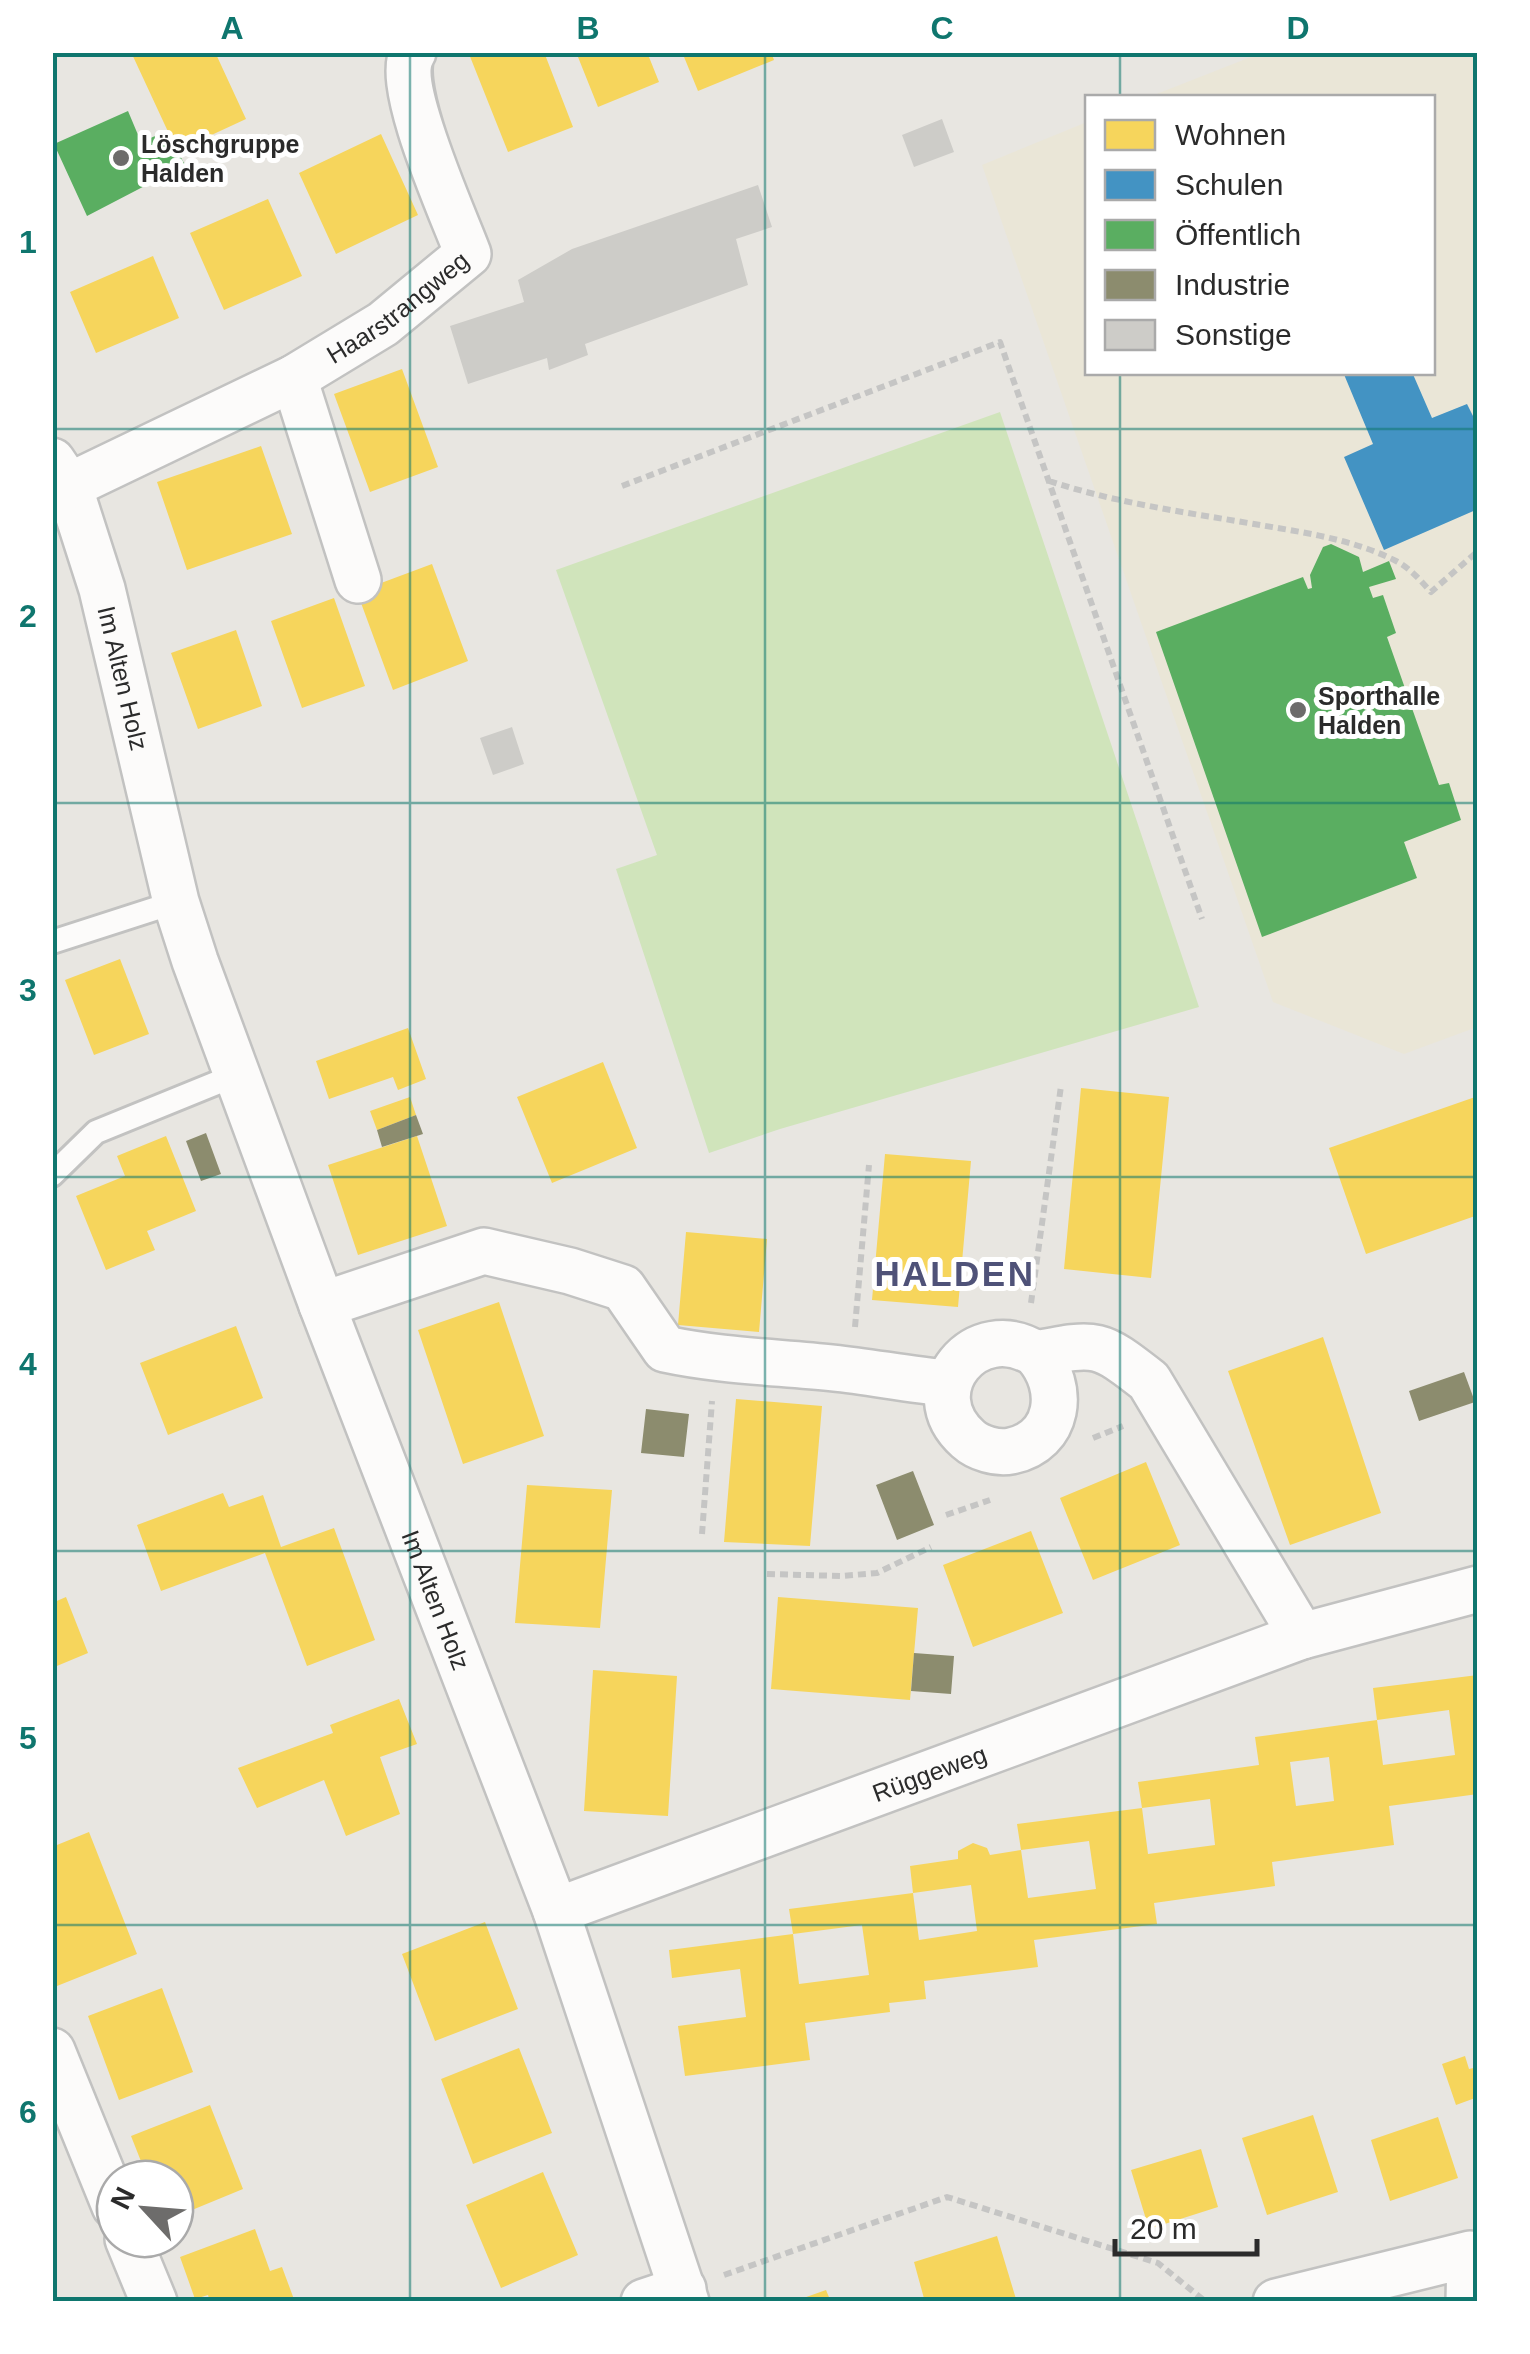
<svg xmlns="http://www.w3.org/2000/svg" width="1530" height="2354" font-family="Arial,sans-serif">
<rect width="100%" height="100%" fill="#e8e6e1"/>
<!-- education -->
<path fill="#eae6d7" d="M1261,53H1477V1027L1404,1054L1273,1002L982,165L1087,122L1088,372H1432V98L1149,97Z"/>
<!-- pitch -->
<path fill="#d0e4bb" d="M1000,412L1199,1007L780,1129L709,1153L616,869L657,855L556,570Z"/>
<!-- homes -->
<path fill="#f6d55c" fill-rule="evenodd" d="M131,52H215L246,119L177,151Z
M544,52L573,127L508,152L469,54Z
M576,52H647L659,82L598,107Z
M682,52H771L774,60L698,91Z
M381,134L418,215L336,254L299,173Z
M268,199L302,276L224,310L190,233Z
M153,256L179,318L96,353L70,292Z
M402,369L438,467L370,492L334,394Z
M261,446L292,534L187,570L157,482Z
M432,564L468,661L393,690L357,592Z
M334,598L365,686L302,708L271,621Z
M236,630L262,706L198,729L171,653Z
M120,959L149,1034L94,1055L65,980Z
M408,1028L426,1079L398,1090L393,1077L329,1099L316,1061Z
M603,1062L637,1148L552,1183L517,1097Z
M1081,1088L1169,1097L1151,1278L1064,1269Z
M1478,1096V1215L1366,1254L1329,1148Z
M410,1097L416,1115L377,1130L370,1111Z
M166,1136L196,1211L147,1231L155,1250L106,1270L76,1196L125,1176L117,1156Z
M417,1136L447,1226L358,1255L328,1165Z
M885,1154L971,1161L958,1307L872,1300Z
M686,1232L767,1239L759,1332L678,1325Z
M499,1302L544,1436L463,1464L418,1330Z
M236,1326L263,1398L168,1435L140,1363Z
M1323,1337L1381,1513L1290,1545L1228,1371Z
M736,1399L822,1406L810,1546L724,1542Z
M1146,1462L1180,1545L1093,1580L1060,1498Z
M527,1485L612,1490L600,1628L515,1623Z
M223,1493L229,1507L263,1495L281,1547L334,1528L375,1640L307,1666L265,1553L161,1591L137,1525Z
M1031,1531L1063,1613L973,1647L943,1565Z
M66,1597L88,1653L52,1668V1603Z
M778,1597L918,1608L910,1700L771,1689Z
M593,1670L677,1676L668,1816L584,1811Z
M1478,1675V1794L1389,1806L1394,1845L1272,1862L1275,1886L1154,1903L1157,1924L1034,1940L1038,1967L924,1981L926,1999L889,2003L890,2012L805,2023L810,2060L685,2076L678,2026L746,2017L740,1969L672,1978L669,1950L793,1934L799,1984L869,1975L862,1925L793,1934L789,1909L913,1893L919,1940L977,1931L971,1885L913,1893L910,1866L958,1859V1851L973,1843L987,1848L990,1855L1021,1850L1028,1898L1096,1889L1089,1841L1021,1850L1017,1824L1142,1808L1148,1854L1215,1845L1210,1799L1142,1808L1138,1782L1259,1765L1255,1737L1377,1720L1383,1765L1455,1755L1449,1710L1377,1720L1373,1688ZM1329,1757L1334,1801L1296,1806L1290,1762Z
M399,1699L417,1744L380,1757L400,1814L346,1836L324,1780L257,1808L238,1768L333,1733L330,1725Z
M89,1832L137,1954L52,1988V1847Z
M485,1922L518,2009L435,2041L402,1954Z
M162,1988L193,2072L119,2100L88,2016Z
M519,2048L552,2133L473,2164L441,2079Z
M1465,2056L1469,2069L1478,2067V2097L1456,2105L1442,2064Z
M210,2105L243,2189L175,2217V2179H148L131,2136Z
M1313,2115L1338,2192L1267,2215L1242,2138Z
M1438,2117L1458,2178L1390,2201L1371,2140Z
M1201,2149L1218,2207L1149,2229L1131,2170Z
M543,2172L578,2255L501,2288L466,2205Z
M255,2229L270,2271L282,2267L295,2302H210L208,2295L195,2299L180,2257Z
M997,2236L1016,2299L925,2302L914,2262Z
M826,2290L831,2302H795V2301Z"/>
<!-- schools -->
<path fill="#4393c3" d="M1343,372H1412L1432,418L1467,404L1478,426V509L1384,550L1344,457L1373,444Z"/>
<!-- public -->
<path fill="#5aae61" d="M128,111L141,142L167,131L185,165L87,216L54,144Z
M1331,544L1359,557L1363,572L1389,561L1396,579L1369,587L1373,598L1383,595L1396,633L1387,637L1439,785L1449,783L1461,820L1404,842L1417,878L1262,937L1156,632L1303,577L1308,589L1312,588L1310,575L1323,547Z"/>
<!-- industry -->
<path fill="#8c8c6e" d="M416,1115L423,1134L382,1147L377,1130Z
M206,1133L221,1174L201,1181L186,1141Z
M1464,1372L1475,1402L1419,1421L1409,1391Z
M646,1409L689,1414L684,1457L641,1453Z
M913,1471L934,1525L897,1540L876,1485Z
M914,1653L954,1656L951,1694L911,1691Z"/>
<!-- building -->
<path fill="#cdccc8" d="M942,119L954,152L914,167L902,135Z
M758,185L772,227L736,239L748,285L585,344L588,355L549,370L547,358L468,384L450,326L524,302L518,280L572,249Z
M512,727L524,764L493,775L480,738Z"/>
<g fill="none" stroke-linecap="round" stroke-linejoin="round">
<!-- lane casing -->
<g stroke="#c2c2c1" stroke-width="28">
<path id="lane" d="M52,942L176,902
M52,1175L96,1132L236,1075"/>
</g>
<!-- street casing -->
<g stroke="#c2c2c1" stroke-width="50">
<g id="street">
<path d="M294,378L358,580"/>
<path id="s1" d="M52,461L69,486L102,589L176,902L195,961L322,1305L556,1911L686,2302"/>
<path id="s2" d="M69,486L294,378L383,324L468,254C454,216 393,84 413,52"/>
<path d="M322,1305L484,1251L570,1271L623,1288L665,1349C721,1361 777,1362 833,1368C872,1372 910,1380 948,1383"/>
<path d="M1036,1354C1066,1387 1060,1441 1011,1451C997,1454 978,1448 968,1439C914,1391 976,1316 1036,1354C1098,1342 1099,1342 1149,1381L1302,1636"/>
<path id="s3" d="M556,1911L1302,1636L1478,1589"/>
<path d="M52,2051L115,2206"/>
<path d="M128,2239L154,2302"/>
<path d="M644,2302L683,2289"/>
<path d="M1276,2302L1470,2254L1469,2302"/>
</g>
</g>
<!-- path -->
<path stroke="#c5c5c4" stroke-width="6" stroke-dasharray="8 5" stroke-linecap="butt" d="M1049,481C1116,503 1184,512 1254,524C1301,532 1353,539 1396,561C1410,568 1420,580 1431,592L1478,551
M622,486L1000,342L1202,919
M1031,1303L1061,1086
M855,1327L869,1165
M1093,1438L1123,1426
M946,1515L990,1500
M702,1534L712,1401
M767,1574L842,1576L877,1573L931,1547
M724,2275L947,2197L1158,2263L1206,2302"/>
<!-- lane -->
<use href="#lane" stroke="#fcfbfa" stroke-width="22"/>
<!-- street -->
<use href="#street" stroke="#fcfbfa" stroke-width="45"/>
</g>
<!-- grid -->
<path fill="none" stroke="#0f766e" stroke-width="2.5" stroke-opacity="0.55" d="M410,52V2302M765,52V2302M1120,52V98M1120,372V2302M52,429H1478M52,803H1478M52,1177H1478M52,1551H1478M52,1925H1478"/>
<!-- markers -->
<g fill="#6d6c6b" stroke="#fff" stroke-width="4">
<circle cx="121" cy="158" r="10"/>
<circle cx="1298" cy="710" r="10"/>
</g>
<g text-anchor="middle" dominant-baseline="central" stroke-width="10" stroke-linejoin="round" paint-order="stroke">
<!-- poi labels -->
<g font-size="25" font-weight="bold" fill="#2b2b2b" stroke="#fff" text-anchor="start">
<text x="141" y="144">Löschgruppe<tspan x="141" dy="29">Halden</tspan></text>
<text x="1318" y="696">Sporthalle<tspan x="1318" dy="29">Halden</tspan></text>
</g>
<!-- street labels -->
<g font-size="25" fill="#2b2b2b" stroke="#fff">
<text stroke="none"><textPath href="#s2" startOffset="375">Haarstrangweg</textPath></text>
<text stroke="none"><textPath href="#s1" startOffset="230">Im Alten Holz</textPath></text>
<text stroke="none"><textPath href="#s1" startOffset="1205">Im Alten Holz</textPath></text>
<text stroke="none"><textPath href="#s3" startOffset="398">Rüggeweg</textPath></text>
</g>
<!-- district labels -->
<g font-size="35" font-weight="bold" letter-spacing="2.5" fill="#4f5278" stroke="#fff">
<text x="955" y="1273">HALDEN</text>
</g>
</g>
<!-- border -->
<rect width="1530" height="2354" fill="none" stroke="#ffffff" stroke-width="110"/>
<!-- legend -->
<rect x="1085" y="95" width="350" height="280" fill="#ffffff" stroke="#aaaaaa" stroke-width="2.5"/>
<rect x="1105" y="120" width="50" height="30" fill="#f6d55c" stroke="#aaaaaa" stroke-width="2.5"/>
<text x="1175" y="145" font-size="30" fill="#2b2b2b">Wohnen</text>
<rect x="1105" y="170" width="50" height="30" fill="#4393c3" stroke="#aaaaaa" stroke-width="2.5"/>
<text x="1175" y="195" font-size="30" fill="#2b2b2b">Schulen</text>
<rect x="1105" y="220" width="50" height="30" fill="#5aae61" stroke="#aaaaaa" stroke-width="2.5"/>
<text x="1175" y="245" font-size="30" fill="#2b2b2b">Öffentlich</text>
<rect x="1105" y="270" width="50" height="30" fill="#8c8c6e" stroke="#aaaaaa" stroke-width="2.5"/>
<text x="1175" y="295" font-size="30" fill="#2b2b2b">Industrie</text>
<rect x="1105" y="320" width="50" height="30" fill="#cdccc8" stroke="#aaaaaa" stroke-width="2.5"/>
<text x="1175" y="345" font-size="30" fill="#2b2b2b">Sonstige</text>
<!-- north arrow -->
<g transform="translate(145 2209) rotate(296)"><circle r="48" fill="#ffffff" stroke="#aaaaaa" stroke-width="2.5"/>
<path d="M0-8L18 38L0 25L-18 38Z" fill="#6d6c6b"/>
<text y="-15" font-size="28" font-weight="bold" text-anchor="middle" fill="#2b2b2b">N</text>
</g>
<!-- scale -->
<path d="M1115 2239v15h142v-15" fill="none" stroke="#2b2b2b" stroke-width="5"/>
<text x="1130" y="2239" font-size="30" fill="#2b2b2b" stroke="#ffffff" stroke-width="8" paint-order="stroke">20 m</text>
<rect x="55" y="55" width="1420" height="2244" fill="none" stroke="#0f766e" stroke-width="4"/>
<g font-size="32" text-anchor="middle" font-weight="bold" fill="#0f766e">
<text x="232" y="39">A</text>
<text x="588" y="39">B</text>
<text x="942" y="39">C</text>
<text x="1298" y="39">D</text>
<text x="28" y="253">1</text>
<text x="28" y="627">2</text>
<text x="28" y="1001">3</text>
<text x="28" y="1375">4</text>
<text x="28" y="1749">5</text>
<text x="28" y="2123">6</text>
</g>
</svg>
